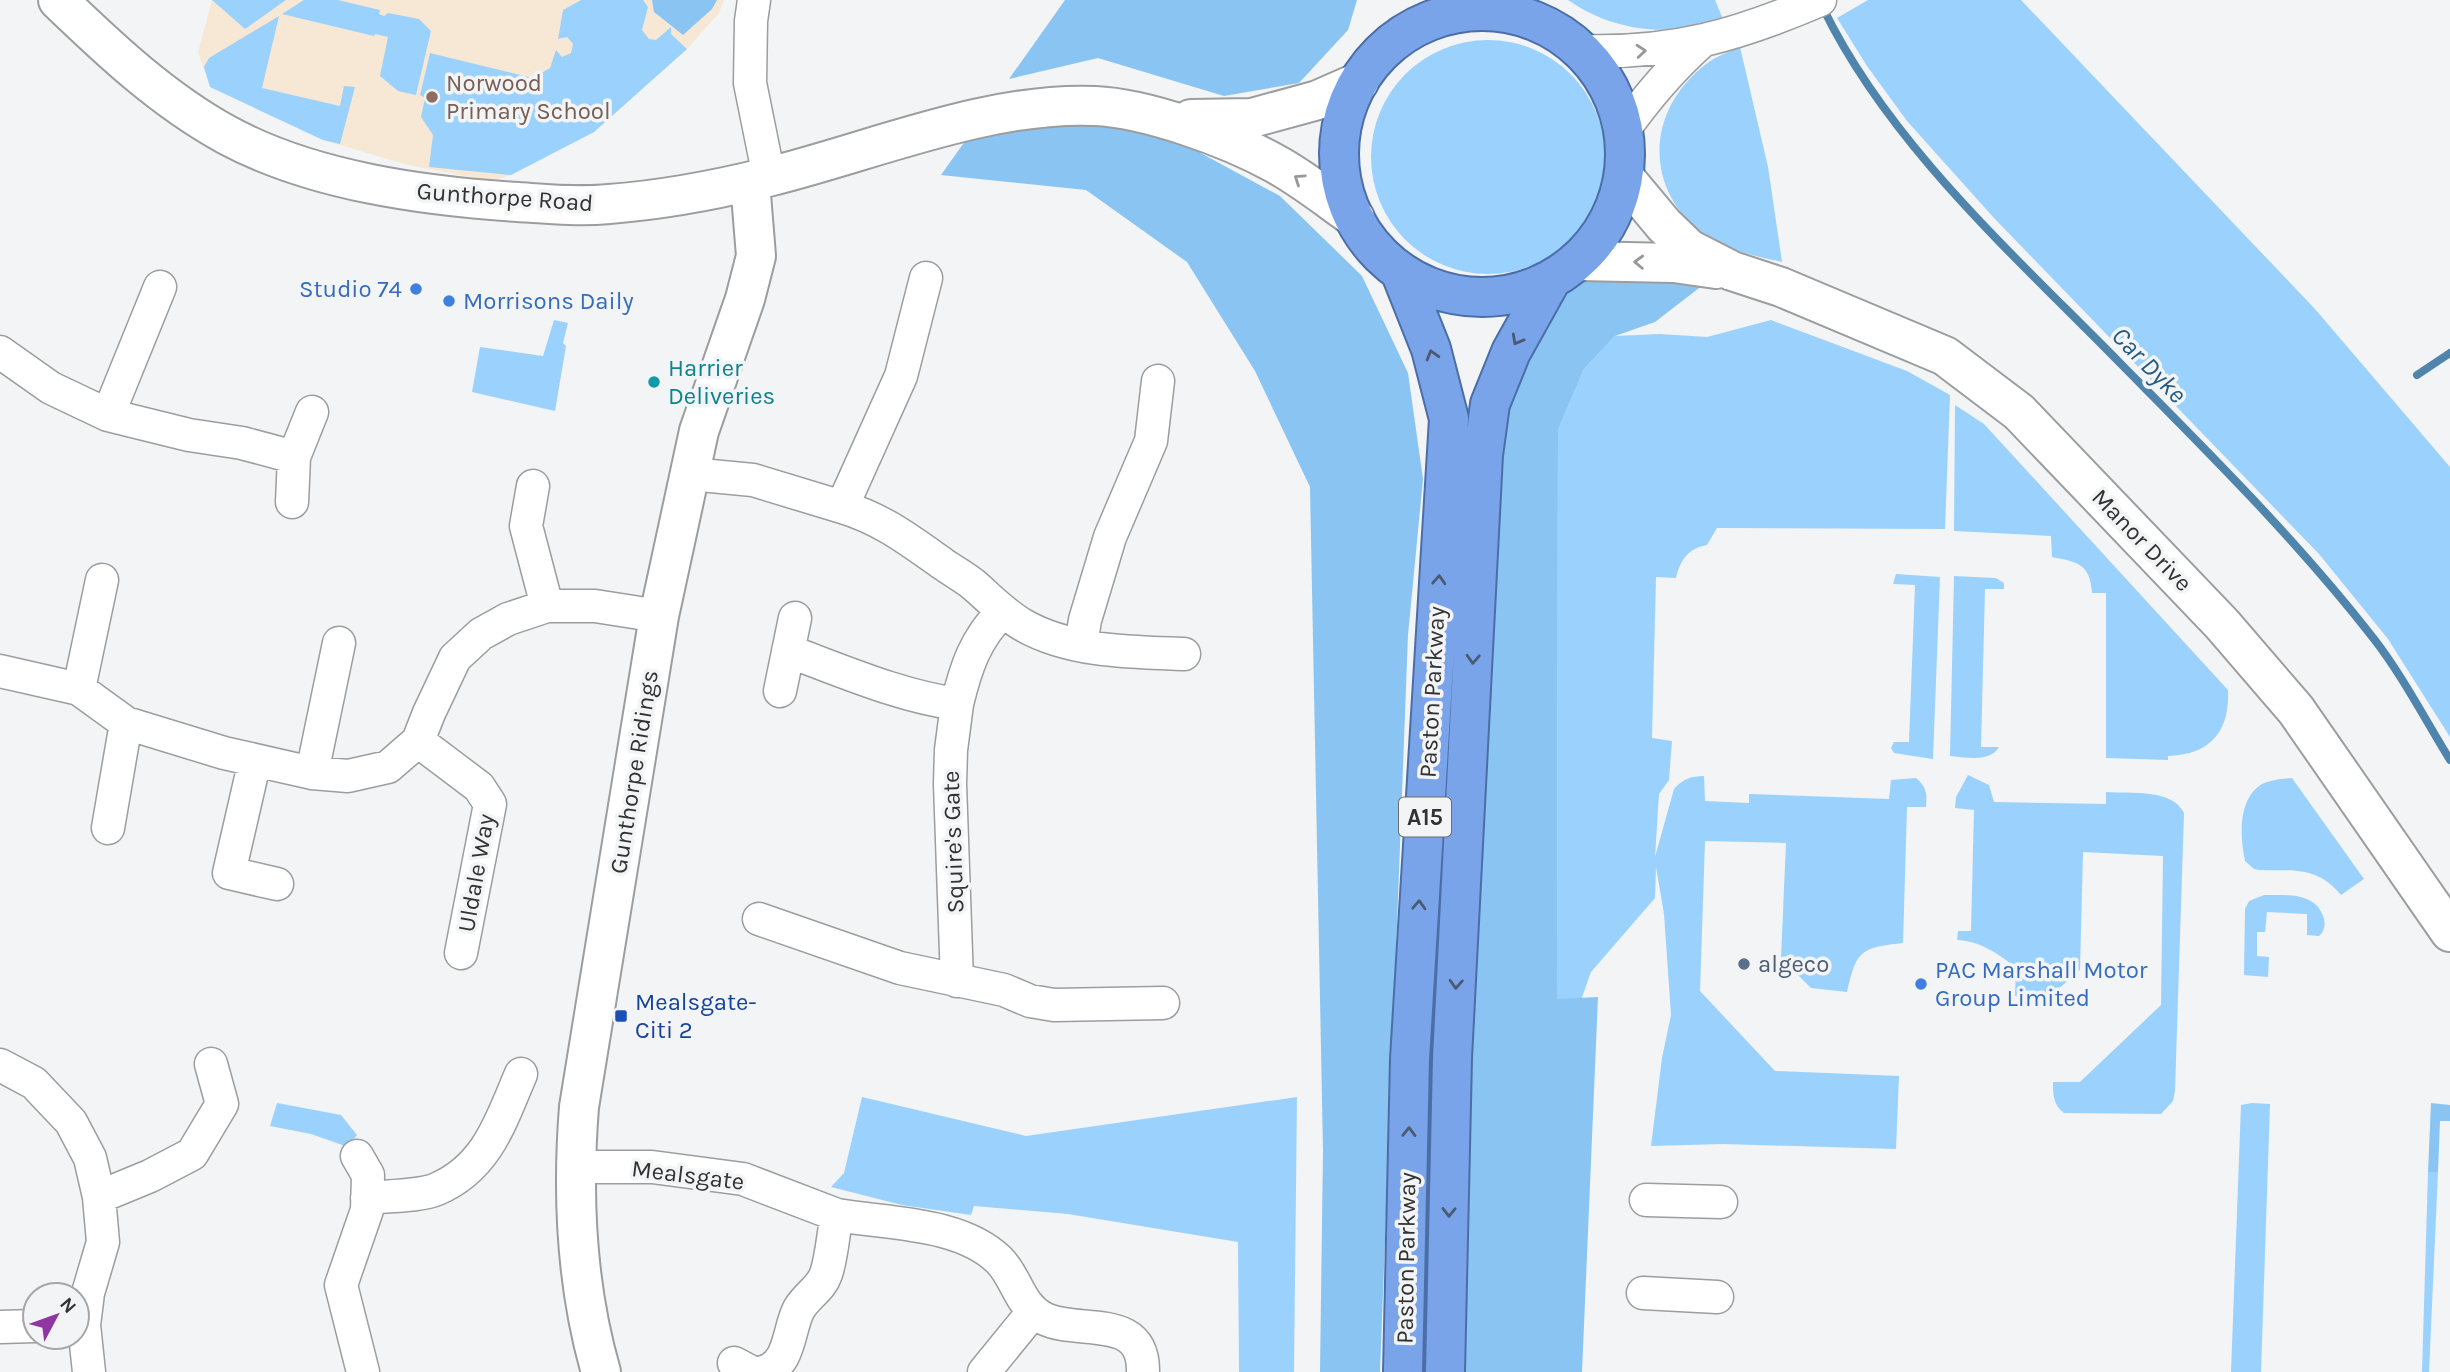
<svg xmlns="http://www.w3.org/2000/svg" width="2450" height="1372" font-family="Karla,sans-serif">
<rect width="100%" height="100%" fill="#f3f4f5"/>
<!-- education -->
<path fill="#f7e8d5" d="M212,0H724L719,13L687,49L594,132L511,175L491,181L408,165L323,140L210,87L198,52Z"/>
<!-- green -->
<path fill="#9bd1fd" d="M212,0H286L245,29Z
M304,0H338L380,10L379,14L384,16L388,13L419,19L431,31L416,95L398,91L380,76L388,37L375,34L374,36L282,14Z
M581,0H643L648,7L642,30L649,39L656,40L671,27V34L687,49L594,132L511,175L429,167L433,135L421,117L425,98L420,95L430,53L533,78L550,68L556,50L562,57L571,53L573,44L567,37L558,39L563,10Z
M1568,0H1715L1723,19C1671,38 1614,32 1568,0Z
M1868,0H2021L2315,309L2450,467V737L2388,639L2319,554L1994,218L1907,121L1867,66L1837,18Z
M279,16L262,88L340,106L344,86L355,87L340,144L323,140L210,87L204,67L209,58Z
M1371 157a117 117 0 1 1 234 0a117 117 0 1 1-234 0Z
M1740,47L1768,167L1782,262C1760,257 1725,250 1706,237C1643,190 1645,111 1706,64C1716,56 1729,52 1740,47Z
M554,320L568,323L563,343L566,346L555,411L472,392L480,347L543,356Z
M1771,320L1907,371L1950,395L1945,529L1717,528L1707,545C1689,548 1680,560 1676,578L1656,577L1652,738L1672,741L1669,780L1659,794L1655,857L1674,789C1683,779 1691,776 1704,776L1705,801L1749,803V794L1889,799L1891,780L1916,778C1927,787 1927,794 1926,807H1907L1903,943C1860,948 1857,950 1847,992L1811,988L1781,958L1786,843L1705,841L1700,991L1775,1071L1899,1076L1896,1149L1723,1144L1651,1146L1662,1058L1671,1015L1664,914L1656,867L1655,898L1591,972L1581,1000H1557L1558,430L1584,369L1615,336L1660,334L1707,337Z
M1955,405L1984,424L2228,690C2230,732 2210,755 2168,756V760L2106,758V593H2092C2090,563 2077,562 2052,557L2051,536L1954,531Z
M1896,574L1940,577L1933,759L1894,753L1891,748L1894,742H1909L1915,585L1893,584Z
M1954,576L1996,578L2004,583V589H1985L1981,747H1999C1990,763 1965,757 1950,756Z
M1968,775L1989,785L1994,802L2106,804V792C2130,794 2172,788 2184,813L2175,1091L2173,1101L2161,1114L2064,1113C2053,1105 2053,1094 2053,1082H2080L2161,1005L2163,856L2083,852L2080,970L2047,999L2015,996L2016,968C1999,954 1980,941 1957,940L1958,931H1971L1974,810L1955,808L1956,797Z
M2292,778L2364,879L2341,895C2317,866 2294,871 2260,870L2254,869L2245,861C2240,837 2238,802 2259,786C2268,780 2281,779 2292,778Z
M2264,895C2284,895 2315,892 2323,916C2326,924 2325,930 2319,936L2307,935V914L2267,912L2265,932H2257V956L2269,957L2268,977L2244,975L2245,909L2249,901Z
M862,1097L1026,1136L1297,1097L1294,1372H1239L1238,1242L1068,1214L974,1206L971,1215L902,1205L831,1187L844,1173Z
M277,1103L341,1115L357,1135L348,1147L311,1134L270,1126Z
M2252,1103L2270,1104L2261,1372H2231L2241,1105Z
M2428,1172H2438L2429,1372H2422Z"/>
<!-- forest -->
<path fill="#89c4f3" d="M652,0H717L712,9L683,35L654,12Z
M1065,0H1357L1348,30L1299,83L1224,96L1098,58L1009,79Z
M1077,120L1162,132L1280,196L1362,276L1408,373L1423,479L1408,635L1380,1372H1320L1323,1151L1310,487L1255,371L1187,262L1086,190L941,175L973,130Z
M1584,272L1712,278L1655,322L1615,336L1584,369L1558,430L1557,999L1598,997L1582,1372H1462L1478,772L1498,428L1512,383L1558,296Z
M2431,1103L2450,1105V1121H2440L2438,1172H2428Z"/>
<g fill="none" stroke-linecap="round" stroke-linejoin="round">
<!-- stream -->
<path stroke="#4f85ac" stroke-width="8" d="M1823,8C1889,144 2014,255 2120,363C2208,452 2297,540 2374,639C2402,675 2426,721 2450,760
M2417,375L2450,353"/>
<!-- minor casing -->
<g stroke="#9c9d9e" stroke-width="35">
<path id="minor" d="M754,0L751,21L750,83L769,177
M1581,51C1673,54 1736,36 1820,0
M1623,131C1647,97 1669,71 1700,43
M0,352L51,388L108,415L189,435L242,443L294,457
M108,415L160,287
M690,474L753,480L842,507L901,376L926,278
M533,486L526,526L547,606
M292,502L294,457L312,412
M842,507C882,519 909,540 943,564C953,571 964,577 974,585C990,599 1004,614 1023,625C1070,652 1131,652 1184,654
M1081,645L1085,620L1110,537L1151,441L1158,381
M788,651C843,671 899,696 957,704C966,667 975,639 1003,611
M0,671L79,689L126,723L224,753L312,773L348,776L388,767L418,741L429,713L455,658L481,634L508,619L547,606H595L659,616
M79,689L102,580
M780,691L795,618
M957,704L951,750L950,784L957,981
M418,741L479,787L490,804L461,953
M255,760L229,873L277,884
M312,773L339,643
M108,828L126,723
M759,919L900,968L1004,990L1030,1001L1054,1005L1163,1003
M0,1065L34,1083L71,1122L90,1158L99,1197L103,1242L88,1293L84,1325L89,1372
M357,1156L368,1175L367,1210L341,1285L363,1372
M574,1167H652L743,1179L837,1215C833,1234 832,1256 826,1274C821,1289 807,1295 799,1309C788,1329 791,1365 763,1372
M99,1197L150,1176L192,1154L222,1104L211,1064
M367,1198C385,1196 422,1196 437,1189C488,1167 501,1120 521,1074
M1646,1200L1721,1202
M837,1215C887,1224 960,1222 999,1260C1017,1278 1019,1305 1043,1318C1077,1336 1144,1311 1143,1372
M1643,1293L1717,1297
M0,1327L35,1326
M734,1363L751,1372
M984,1372L1033,1312"/>
</g>
<!-- tertiary casing -->
<g stroke="#9c9d9e" stroke-width="42">
<path id="tertiary" d="M58,0C110,50 163,100 227,135C312,181 423,196 518,202C548,204 579,207 609,204C662,200 716,190 768,177C870,152 989,101 1095,106C1146,108 1229,138 1274,163C1302,178 1328,199 1355,218
M1191,119L1252,118L1318,100L1359,82
M1624,177L1664,225L1689,249L1732,271L1781,287L1945,356L2019,412L2222,624L2296,710L2450,932
M1579,261L1674,263L1716,269
M601,1372C576,1286 572,1196 579,1107L659,616L699,431L745,299L756,256L750,182"/>
</g>
<!-- trunk casing -->
<g stroke="#4b6ea6" stroke-width="42">
<path id="trunk" d="M1339 154a143 143 0 1 1 286 0a143 143 0 1 1-286 0Z
M1400,271L1431,349L1449,419L1410,1059L1403,1372
M1445,1372L1452,1058L1483,455L1490,404L1511,352L1551,280"/>
</g>
<!-- minor -->
<use href="#minor" stroke="#fff" stroke-width="32"/>
<!-- tertiary -->
<use href="#tertiary" stroke="#fff" stroke-width="38"/>
<!-- trunk -->
<use href="#trunk" stroke="#7aa4ea" stroke-width="38"/>
</g>
<!-- one-way arrows -->
<defs><path id="oneway-chevron" d="M-2-3.5L2.5 0L-2 3.5" fill="none" stroke-width="1.6" stroke-linecap="round" stroke-linejoin="round" transform="scale(1.75)"/></defs>
<g stroke="#989898">
<use href="#oneway-chevron" transform="translate(1641 51) rotate(-5)"/>
<use href="#oneway-chevron" transform="translate(1299 179) rotate(-146)"/>
<use href="#oneway-chevron" transform="translate(1639 262) rotate(-178)"/>
</g>
<g stroke="#4b5a72">
<use href="#oneway-chevron" transform="translate(1517 340) rotate(119)"/>
<use href="#oneway-chevron" transform="translate(1432 355) rotate(-106)"/>
<use href="#oneway-chevron" transform="translate(1439 580) rotate(-87)"/>
<use href="#oneway-chevron" transform="translate(1473 659) rotate(93)"/>
<use href="#oneway-chevron" transform="translate(1419 905) rotate(-87)"/>
<use href="#oneway-chevron" transform="translate(1456 984) rotate(93)"/>
<use href="#oneway-chevron" transform="translate(1409 1132) rotate(-89)"/>
<use href="#oneway-chevron" transform="translate(1449 1212) rotate(91)"/>
</g>
<!-- markers -->
<circle fill="#8d6e63" stroke="#f3f4f5" stroke-width="2.5" cx="432" cy="97" r="7"/>
<g fill="#3f7fe0" stroke="#f3f4f5" stroke-width="2.5">
<circle cx="416" cy="289" r="7"/>
<circle cx="449" cy="301" r="7"/>
<circle cx="1921" cy="984" r="7"/>
</g>
<circle fill="#0f9aa8" stroke="#f3f4f5" stroke-width="2.5" cx="654" cy="382" r="7"/>
<circle fill="#5c6f8a" stroke="#f3f4f5" stroke-width="2.5" cx="1744" cy="964" r="7"/>
<rect fill="#1a4fb4" stroke="#f3f4f5" stroke-width="2.5" x="614" y="1009" width="14" height="14" rx="3.5"/>
<g text-anchor="middle" dominant-baseline="central" stroke-width="7" stroke-linejoin="round" paint-order="stroke">
<!-- shield labels -->
<rect fill="#f3f4f5" stroke="#6b6c6c" stroke-width="2" x="1399" y="797.5" width="52" height="39" rx="5"/>
<g font-size="23" font-weight="bold" fill="#313232">
<text x="1425" y="817">A15</text>
</g>
<!-- education labels -->
<g font-size="24" fill="#785e54" stroke="#f3f4f5" text-anchor="start">
<text x="446" y="83">Norwood<tspan x="446" dy="28">Primary School</tspan></text>
</g>
<!-- street labels -->
<g font-size="24" fill="#313232" stroke="#f3f4f5">
<text transform="translate(505 197) rotate(4)">Gunthorpe Road</text>
<text transform="translate(2142 540) rotate(46)">Manor Drive</text>
<text transform="translate(1432 692) rotate(-87)">Paston Parkway</text>
<text transform="translate(634 772) rotate(-81)">Gunthorpe Ridings</text>
<text transform="translate(953 842) rotate(-92)">Squire's Gate</text>
<text transform="translate(476 873) rotate(-80)">Uldale Way</text>
<text transform="translate(688 1175) rotate(7)">Mealsgate</text>
<text transform="translate(1406 1258) rotate(-89)">Paston Parkway</text>
</g>
<!-- shop labels -->
<g font-size="24" fill="#366cbe" stroke="#f3f4f5" text-anchor="start">
<text x="402" y="289" text-anchor="end">Studio 74</text>
<text x="463" y="301">Morrisons Daily</text>
<text x="1935" y="970">PAC Marshall Motor<tspan x="1935" dy="28">Group Limited</tspan></text>
</g>
<!-- culture labels -->
<g font-size="24" fill="#0d838f" stroke="#f3f4f5" text-anchor="start">
<text x="668" y="368">Harrier<tspan x="668" dy="28">Deliveries</tspan></text>
</g>
<!-- service labels -->
<g font-size="24" fill="#4e5e75" stroke="#f3f4f5" text-anchor="start">
<text x="1758" y="964">algeco</text>
</g>
<!-- transit labels -->
<g font-size="24" fill="#164399" stroke="#f3f4f5" text-anchor="start">
<text x="635" y="1002">Mealsgate-<tspan x="635" dy="28">Citi 2</tspan></text>
</g>
<!-- water labels -->
<g font-size="26" font-style="italic" fill="#255b82" stroke="#f3f4f5">
<text transform="translate(2149 365) rotate(46)">Car Dyke</text>
</g>
</g>
<!-- north arrow -->
<g transform="translate(56 1316) rotate(49)"><circle r="33" fill="#f3f4f5" stroke="#a5a6a7" stroke-width="2"/>
<path d="M0-5L12 26L0 18L-12 26Z" fill="#8f36a2"/>
<text y="-10" font-size="19" font-weight="bold" text-anchor="middle" fill="#313232">N</text>
</g>
</svg>
